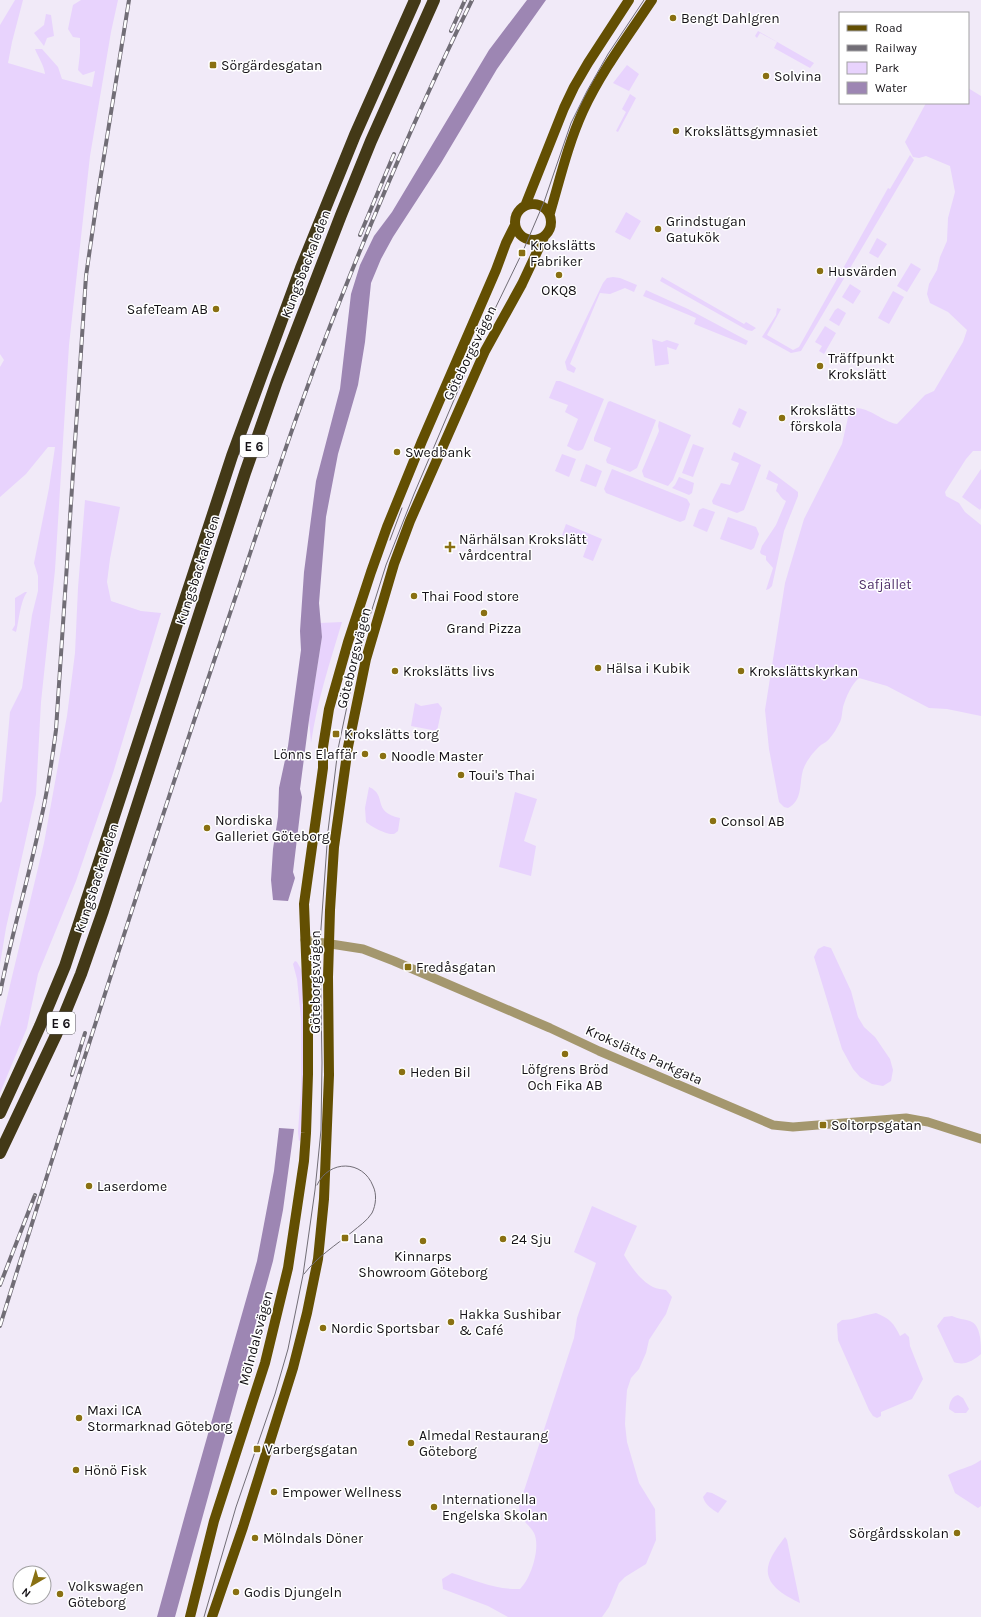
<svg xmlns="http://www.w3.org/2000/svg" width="981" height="1617" font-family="Karla,sans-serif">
<rect width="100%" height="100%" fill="#f1eaf8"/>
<!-- green -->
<path fill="#e8d3fd" d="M15,0H23L12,42L8,63L45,74C44,65 38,57 35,49H42L58,67L62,79L92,87L95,71L83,75L78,70L80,53V38L73,37L68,29L73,5L81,0H118L111,32L90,156L69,345L55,570L41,702L36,794L6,928L0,964V803L2,801L10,712L22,688L32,615L38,591V576L34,563L49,488L55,447H48L26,474L0,497V367L4,360L0,354V25Z
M46,14L51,15L54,36L47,38L44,46L34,33L44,25Z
M758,31L814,63L810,68L774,48L777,42L760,33L757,38L755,36Z
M627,65L639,74L629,91L613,83Z
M968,88L981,96V451H973L966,459L945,492L946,496L959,503L965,512L981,525V716L947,709L929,708L887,686L859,678C851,685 846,697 843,707C842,712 842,718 840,722C837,728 834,733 830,738C828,741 824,743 821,745C814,751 806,761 803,770C799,784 803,800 788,808L784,807L779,802L769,749L765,710L785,583L804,519L842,444L849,413L853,408C870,407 881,421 897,424L925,395L934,391L963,342L967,330L948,312L930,303L927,294L929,284L937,270L940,257L947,241L948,218L955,192L950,166L926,156L919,158L913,157L905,142L926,103H968Z
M630,94L636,98L618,132L616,131L626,112L622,109Z
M910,155L914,160L801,351L791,353L762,337L776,315L777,308L781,309L767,335L793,350L799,347L888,188L890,189Z
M626,212L641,221L630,240L615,232Z
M877,238L887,244L878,258L869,253Z
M911,263L921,269L907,292L897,286Z
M613,277L620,278L637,285L634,292L625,288L610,294L600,293L570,364L576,368L574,373L567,370L565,362L603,283L607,278Z
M662,277L744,324L746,322L756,328L752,331L747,330L660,281Z
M850,284L861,291L853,304L842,297Z
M646,290L688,309L748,341L746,345L694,324L696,318L643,296Z
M893,291L904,297L889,324L878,318Z
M838,308L846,313L839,326L829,320L835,310Z
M825,326L836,333L824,354L819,351L822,346L815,342Z
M652,339L662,342L667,340L679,344L676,350L667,347L669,364L655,366Z
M556,381H560L604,399L583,449C577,453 573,449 567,446L578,419L565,412L568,405L549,398Z
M610,401L656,420L637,468L630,472L607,463L606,460L611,448L594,441V438L608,402Z
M739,408L747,412L740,428L732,424Z
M659,421L691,435L673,480L668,486L644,477L642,471L659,431L658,426Z
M693,444L704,448L693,477L682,473Z
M734,452L761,465L744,510L737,513L713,504L712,501L721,483L730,485L739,463L731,460Z
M562,454L576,459L569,477L555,471Z
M586,464L602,471L596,487L580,481Z
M612,469L687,499L690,504L685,520L680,522L606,493L604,489Z
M981,469V508L980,510L962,497Z
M769,470L798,492V496L784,531L772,586L769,589L766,590L773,568L766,560V556L761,554L760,552L762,546L776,525L786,501C781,499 780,494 776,491L778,484L766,479Z
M679,477L694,483L692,493L689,495L672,488L675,485Z
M85,500L120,507L110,559L107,582L111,601L141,611L161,613L113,773L76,881L38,974L27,1028L0,1093V1027L44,843L67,716L75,653L78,588Z
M703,508L715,512L707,532L693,526L699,510Z
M728,517L756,527L759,534L754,548L751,550L720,539Z
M566,524L602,539L593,561L583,557L587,546L562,535Z
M25,592H27C20,602 19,620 16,632L12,630L15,625V598Z
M342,622C330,662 317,701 311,743L309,720L322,637L320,623Z
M415,703L421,706L438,703L442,708L437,731L411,726Z
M369,787C388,795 371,812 400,818L398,831C396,832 395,834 393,834C387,835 370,826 366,822L365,808Z
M515,792L537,799L524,841L536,846L531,876L499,867Z
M824,946L831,948L851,991L858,1017L864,1027L875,1037L890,1059L893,1070L891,1081L883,1086L872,1084L860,1077L853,1069L842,1049L814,957L818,949Z
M295,961L297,962L302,971L305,1040L302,1139L299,1141L298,1132L301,1089V1018L297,979L293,964Z
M592,1206L637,1226L624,1255C631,1267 641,1281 653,1287C657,1289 662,1289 666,1290L672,1297L666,1314L649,1340L646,1353L639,1369L631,1378L627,1390L626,1404L625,1424L627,1442L639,1483L655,1509L656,1540L646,1564L625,1577L619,1583L609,1607L602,1617H508L488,1606L443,1589L442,1579L452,1573C474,1580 496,1590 520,1589C531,1579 541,1547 534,1533C527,1521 521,1523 519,1506L574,1338L577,1318L596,1263L574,1252Z
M876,1313C889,1318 894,1323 900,1336L905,1333L909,1337L910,1346L923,1379L912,1399L881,1412V1416L877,1418L873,1416L869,1410L838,1340L837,1324L842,1320C854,1320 864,1315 876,1313Z
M952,1316C958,1319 964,1319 970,1321C981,1325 981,1343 981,1354C973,1361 964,1366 954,1362L937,1326L944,1317Z
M958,1395L963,1398L969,1409L966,1413H955L949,1409C949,1403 952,1396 958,1395Z
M981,1460V1506L978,1508L955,1493L948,1475C960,1468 968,1469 981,1460Z
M707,1492L712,1493L727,1501L718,1513C712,1509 705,1505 703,1497Z
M785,1537L787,1540L800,1603C785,1596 762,1584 769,1563C772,1554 779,1545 785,1537Z"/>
<!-- water -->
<path fill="#9d86b3" d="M527,0H546L497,69L441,163L393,237L381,259L371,283L365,342L358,385L338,454L326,517L319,603L322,637L309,720L300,789L302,797L293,872L295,878L288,901L273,900L271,880L273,849L278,817L279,788L288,746L301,650L300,631L304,572L316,481L340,389L351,294L360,265L374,236L392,212L489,50Z
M279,1128L294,1129L283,1210L273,1261L175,1617H157L185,1515L257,1261L274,1171Z"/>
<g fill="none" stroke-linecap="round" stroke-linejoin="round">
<!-- minor -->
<path stroke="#a4976e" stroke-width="9" d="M305,940L363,949L394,961L550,1028L599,1051L773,1125L793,1127L906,1118L928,1122L981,1139"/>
<!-- major -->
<path stroke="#634f02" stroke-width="10" d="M515 222a18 18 0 1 1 36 0a18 18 0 1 1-36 0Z
M525,206L564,108L574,87L588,63L629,0
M550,213C560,179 568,144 583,111C601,72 628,36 652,0
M190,1617L214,1521L265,1363L288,1268L304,1161L306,1133L308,1074V1005L304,904L323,768V747L329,709L348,642L371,572L387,527L422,441L496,270L506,243L515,225
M212,1617L243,1527L293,1368L307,1313L318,1259L324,1199L329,1075L328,977L330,910L334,847L348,747L366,659L394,564L410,521L485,351L522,284L544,237"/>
<!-- highway -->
<path stroke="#433917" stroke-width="12" d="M0,1113L40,1026L65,966L232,456L301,268L355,135L415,0
M0,1153L56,1035L81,974L103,911L245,473L277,381L341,215L371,141L434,0"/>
<!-- tram -->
<path stroke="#716d76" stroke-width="1" d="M390,540L402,508
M304,1274C317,1257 336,1245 352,1232C359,1226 367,1221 372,1213C376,1205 377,1194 373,1186C363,1160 329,1159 317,1185
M204,1617L236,1507L275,1394L288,1349L303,1275L315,1190L321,1130L322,1063L320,942L328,831L338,749L354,673L368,622L386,565L414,494L476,348L523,251L544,202L571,123L587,91L608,54L644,0"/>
<!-- rail casing -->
<g stroke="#716d76" stroke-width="4">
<path id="rail" d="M451,31L465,0
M360,235L394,154
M0,994C11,935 29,878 41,819C48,790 52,760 56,730L86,276L97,200L129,0
M72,1075L85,1033
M0,1285L35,1195
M0,1326C70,1101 142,876 217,652C257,534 295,414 341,298C381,197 424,98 472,0"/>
</g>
<!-- rail -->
<use href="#rail" stroke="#fff" stroke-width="2.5" stroke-dasharray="8" stroke-linecap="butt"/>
</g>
<!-- markers -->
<g fill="#897012" stroke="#fff" stroke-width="1.5">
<circle cx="673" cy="18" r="4"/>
<rect x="209" y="61" width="8" height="8" rx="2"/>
<circle cx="766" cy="76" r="4"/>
<circle cx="676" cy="131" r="4"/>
<circle cx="658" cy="229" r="4"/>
<rect x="518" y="249" width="8" height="8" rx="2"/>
<circle cx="820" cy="271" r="4"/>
<circle cx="559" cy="275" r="4"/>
<circle cx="216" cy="309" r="4"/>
<circle cx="820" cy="366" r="4"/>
<circle cx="782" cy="418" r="4"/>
<circle cx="397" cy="452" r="4"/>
<path d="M448 541h4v4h4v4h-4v4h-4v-4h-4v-4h4z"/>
<circle cx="414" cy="596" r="4"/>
<circle cx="484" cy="613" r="4"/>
<circle cx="598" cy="668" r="4"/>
<circle cx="395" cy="671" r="4"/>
<circle cx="741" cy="671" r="4"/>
<rect x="332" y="730" width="8" height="8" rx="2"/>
<circle cx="365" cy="754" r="4"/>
<circle cx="383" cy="756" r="4"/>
<circle cx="461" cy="775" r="4"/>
<circle cx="713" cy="821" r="4"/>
<circle cx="207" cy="828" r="4"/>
<rect x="404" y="963" width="8" height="8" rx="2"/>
<circle cx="565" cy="1054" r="4"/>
<circle cx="402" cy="1072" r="4"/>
<rect x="819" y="1121" width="8" height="8" rx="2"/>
<circle cx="89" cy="1186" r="4"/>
<rect x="341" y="1234" width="8" height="8" rx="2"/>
<circle cx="503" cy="1239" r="4"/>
<circle cx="423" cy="1241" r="4"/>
<circle cx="451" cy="1322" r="4"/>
<circle cx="323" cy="1328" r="4"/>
<circle cx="79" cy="1418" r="4"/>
<circle cx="411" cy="1443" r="4"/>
<rect x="253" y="1445" width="8" height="8" rx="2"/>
<circle cx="76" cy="1470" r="4"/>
<circle cx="274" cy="1492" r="4"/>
<circle cx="434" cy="1507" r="4"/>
<circle cx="957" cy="1533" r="4"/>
<circle cx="255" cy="1538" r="4"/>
<circle cx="236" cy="1592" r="4"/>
<circle cx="60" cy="1594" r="4"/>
</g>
<g text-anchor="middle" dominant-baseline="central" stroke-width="3" stroke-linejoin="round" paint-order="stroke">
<!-- shield labels -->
<g fill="#fff" stroke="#5b595d" stroke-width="1">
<rect x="240" y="435" width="28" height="22" rx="3"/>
<rect x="47" y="1012" width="28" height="22" rx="3"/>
</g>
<g font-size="13" font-weight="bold" fill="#151217">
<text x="254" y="446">E 6</text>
<text x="61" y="1023">E 6</text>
</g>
<!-- poi labels -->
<g font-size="14" fill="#151217" stroke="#fff" text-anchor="start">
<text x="681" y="18">Bengt Dahlgren</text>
<text x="221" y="65">Sörgärdesgatan</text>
<text x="774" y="76">Solvina</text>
<text x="684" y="131">Krokslättsgymnasiet</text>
<text x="666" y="221">Grindstugan<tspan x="666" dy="16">Gatukök</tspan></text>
<text x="530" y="245">Krokslätts<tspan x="530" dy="16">Fabriker</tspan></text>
<text x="828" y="271">Husvärden</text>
<text x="559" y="290" text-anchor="middle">OKQ8</text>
<text x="208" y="309" text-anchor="end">SafeTeam AB</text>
<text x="828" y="358">Träffpunkt<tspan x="828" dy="16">Krokslätt</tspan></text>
<text x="790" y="410">Krokslätts<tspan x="790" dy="16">förskola</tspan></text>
<text x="405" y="452">Swedbank</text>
<text x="459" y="539">Närhälsan Krokslätt<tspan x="459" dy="16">vårdcentral</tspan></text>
<text x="422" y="596">Thai Food store</text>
<text x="484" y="628" text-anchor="middle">Grand Pizza</text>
<text x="606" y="668">Hälsa i Kubik</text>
<text x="403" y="671">Krokslätts livs</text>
<text x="749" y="671">Krokslättskyrkan</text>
<text x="344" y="734">Krokslätts torg</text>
<text x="357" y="754" text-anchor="end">Lönns Elaffär</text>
<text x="391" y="756">Noodle Master</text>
<text x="469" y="775">Toui's Thai</text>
<text x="215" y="820">Nordiska<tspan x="215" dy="16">Galleriet Göteborg</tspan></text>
<text x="721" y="821">Consol AB</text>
<text x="416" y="967">Fredåsgatan</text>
<text x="565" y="1069" text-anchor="middle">Löfgrens Bröd<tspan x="565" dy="16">Och Fika AB</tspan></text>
<text x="410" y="1072">Heden Bil</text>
<text x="831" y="1125">Soltorpsgatan</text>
<text x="97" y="1186">Laserdome</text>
<text x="353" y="1238">Lana</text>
<text x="511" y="1239">24 Sju</text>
<text x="423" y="1256" text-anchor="middle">Kinnarps<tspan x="423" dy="16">Showroom Göteborg</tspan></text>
<text x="459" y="1314">Hakka Sushibar<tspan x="459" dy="16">&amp; Café</tspan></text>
<text x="331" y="1328">Nordic Sportsbar</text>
<text x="87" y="1410">Maxi ICA<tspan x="87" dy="16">Stormarknad Göteborg</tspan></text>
<text x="419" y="1435">Almedal Restaurang<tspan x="419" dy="16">Göteborg</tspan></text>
<text x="265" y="1449">Varbergsgatan</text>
<text x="84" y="1470">Hönö Fisk</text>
<text x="282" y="1492">Empower Wellness</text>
<text x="442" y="1499">Internationella<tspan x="442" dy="16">Engelska Skolan</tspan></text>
<text x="949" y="1533" text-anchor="end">Sörgårdsskolan</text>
<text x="263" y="1538">Mölndals Döner</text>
<text x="68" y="1586">Volkswagen<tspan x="68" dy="16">Göteborg</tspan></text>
<text x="244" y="1592">Godis Djungeln</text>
</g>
<!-- street labels -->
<g font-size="14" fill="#151217" stroke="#fff">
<text transform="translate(306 264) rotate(-69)">Kungsbackaleden</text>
<text transform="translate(470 353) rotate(-64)">Göteborgsvägen</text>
<text transform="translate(198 570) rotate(-72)">Kungsbackaleden</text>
<text transform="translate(354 658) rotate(-76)">Göteborgsvägen</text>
<text transform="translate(97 878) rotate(-72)">Kungsbackaleden</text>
<text transform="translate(315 982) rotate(-90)">Göteborgsvägen</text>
<text transform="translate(644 1055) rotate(24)">Krokslätts Parkgata</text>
<text transform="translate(256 1338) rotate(-75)">Mölndalsvägen</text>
</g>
<!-- park labels -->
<g font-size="14" fill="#51316b" stroke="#fff">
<text x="885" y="584">Safjället</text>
</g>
</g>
<!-- legend -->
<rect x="839" y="12" width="130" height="92" fill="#ffffff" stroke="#a1a0a2"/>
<rect x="847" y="25" width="20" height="6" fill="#634f02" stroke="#a1a0a2"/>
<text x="875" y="32" font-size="12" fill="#151217">Road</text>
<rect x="847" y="45" width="20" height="6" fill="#716d76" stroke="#a1a0a2"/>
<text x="875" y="52" font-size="12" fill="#151217">Railway</text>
<rect x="847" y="62" width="20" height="12" fill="#e8d3fd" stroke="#a1a0a2"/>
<text x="875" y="72" font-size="12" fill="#151217">Park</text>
<rect x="847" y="82" width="20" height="12" fill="#9d86b3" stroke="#a1a0a2"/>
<text x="875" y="92" font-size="12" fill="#151217">Water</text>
<!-- north arrow -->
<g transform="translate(32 1585) rotate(218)"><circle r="19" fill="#ffffff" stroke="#a1a0a2"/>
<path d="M0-3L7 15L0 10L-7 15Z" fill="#897012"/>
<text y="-6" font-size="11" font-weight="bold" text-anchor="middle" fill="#151217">N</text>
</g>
</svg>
